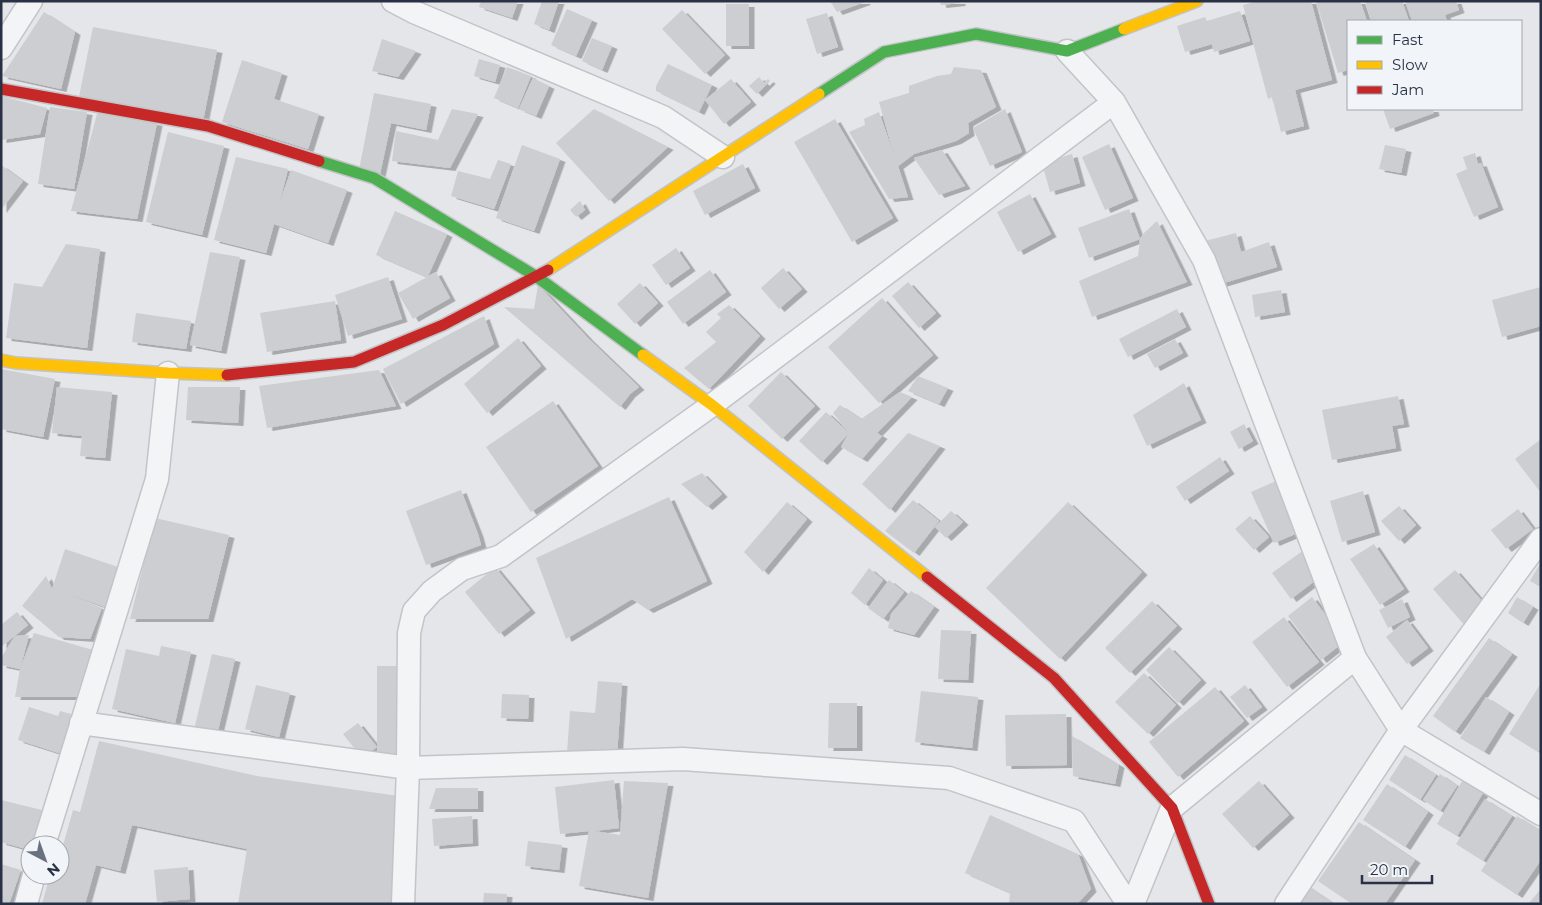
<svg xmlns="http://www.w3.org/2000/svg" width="1542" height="905" font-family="Montserrat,sans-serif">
<defs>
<filter id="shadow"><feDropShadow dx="5.5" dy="3" stdDeviation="0" flood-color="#0004"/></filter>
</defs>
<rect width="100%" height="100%" fill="#e4e6e9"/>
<!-- building -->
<path fill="#ccced2" filter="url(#shadow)" d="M481,1H518L512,18L479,7Z
M542,1H559L549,30L534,24Z
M830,1H865V2L837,12Z
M940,1H960V3L941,5Z
M1258,1H1311L1332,80L1295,90L1304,126L1281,132L1272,97L1268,99L1243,5Z
M1316,1H1360L1367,21H1348V70L1338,73Z
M1365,1H1402L1409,21H1371Z
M1405,1H1456L1459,10L1445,15L1447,21H1412Z
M726,4H749V46H726Z
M567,9L592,20L576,56L551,45Z
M682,10L725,55L705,74L662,29Z
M1240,11L1250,41L1214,52L1212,44L1185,52L1177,26L1205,17L1207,21Z
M44,12L75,32L61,89L2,76Z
M827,13L838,47L817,54L806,19Z
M93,27L217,50L203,121L79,97Z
M592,38L612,46L602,70L582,61Z
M382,39L416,51L398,77L372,71Z
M479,59L500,65L495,82L474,76Z
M242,60L282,73L274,99L319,114L308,149L222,122Z
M668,64L712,85L699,112L656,91V86Z
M507,67L531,76L518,108L494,98Z
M954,67L981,70L996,107L968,123L969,133L956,141L914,154L898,166L908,197L889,199L849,132L865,125L864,119L879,112L894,155L879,102L909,93V86L937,76L951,74Z
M759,77L764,83L768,79L770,81L757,94L749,86Z
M533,78L549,86L536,116L519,109Z
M731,79L751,102L724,124L705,100Z
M374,93L431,104L426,130L391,123L380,174L359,170Z
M1,96L47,108L40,134L1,140Z
M50,107L87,112L74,189L38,184Z
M452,109L478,114L450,168L392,161L396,131L438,140Z
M594,109L668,147L609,201L556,143Z
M1005,109L1022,152L990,166L973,128Z
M1383,109H1433L1434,113L1390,129Z
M98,110L157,123L137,219L71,211Z
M835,119L893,218L852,242L794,142Z
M168,132L224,146L202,235L146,222Z
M1109,144L1133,198L1105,210L1082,157Z
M522,145L560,159L534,231L496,218Z
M1385,145L1406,149L1401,173L1379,169Z
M942,150L965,186L939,195L914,158Z
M1475,153L1478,164L1481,163L1498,207L1474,217L1456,174L1467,169L1463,157Z
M1072,154L1080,183L1050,192L1042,163Z
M236,157L288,169L279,205L291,170L347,190L328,243L274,224L266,253L214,240Z
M498,160L511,164L494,209L451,196L458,171L490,179Z
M743,164L755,188L705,215L693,191Z
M1,165L23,181L1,210Z
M1030,194L1051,234L1018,252L997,212Z
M580,201L585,210L576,217L570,210Z
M1129,209L1140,239L1089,258L1078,228Z
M395,211L447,234L428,276L436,272L450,298L413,319L398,293L427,277L376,255Z
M1157,221L1187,282L1092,317L1079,281L1138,256L1140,239L1144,233Z
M1236,233L1241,252L1269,242L1277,267L1217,285L1205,241Z
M66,244L100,249L87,348L6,338L14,283L42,287Z
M676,248L690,268L666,285L652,265Z
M210,252L240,257L221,351L190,345Z
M783,268L802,289L779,309L761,288Z
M710,270L726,292L683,324L667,302Z
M388,277L402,319L348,336L335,295Z
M908,282L936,313L919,328L892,296Z
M640,283L658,303L635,324L617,304Z
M538,285L588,338L639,387L630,394L620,407L504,307L534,309Z
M1541,287V326L1502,337L1492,300Z
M1281,290L1285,312L1255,317L1252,295Z
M882,298L933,355L879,403L828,347Z
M335,301L341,340L267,352L260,313Z
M729,305L760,336L709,389L684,368L716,342L706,332L721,318L717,314Z
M1177,309L1186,327L1128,357L1119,339Z
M136,313L191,321L186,349L132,342Z
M484,316L494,344L401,404L383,369Z
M518,338L541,366L487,413L464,384Z
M1175,339L1183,353L1155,368L1147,354Z
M1,369L55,379L43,437L1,429Z
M379,370L396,406L267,428L259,386Z
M781,372L815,406L782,439L748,406Z
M918,376L948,388L939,404L908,391Z
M1184,383L1201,420L1147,446L1133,415Z
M57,387L112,392L105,458L80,456L82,436L52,433Z
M188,387H240L238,423L186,420Z
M900,392L912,397L877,433L882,436L862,459L841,447L849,433L833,413L840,405L861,419Z
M1398,396L1404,424L1392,426L1396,448L1332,460L1322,410Z
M553,401L598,466L531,512L486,447Z
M826,412L849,433L822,462L799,441Z
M1244,424L1253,441L1239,449L1230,432Z
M908,433L940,446L890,510L862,484Z
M1541,439V493L1515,459Z
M1220,457L1229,471L1185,501L1176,487Z
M702,473L722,494L707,507L681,484Z
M1276,481L1300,532L1274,543L1251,492Z
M461,490L478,534L481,545L426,565L406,511Z
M1363,491L1375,532L1342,542L1330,501Z
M669,497L707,581L648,610L632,599L566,639L536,558Z
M913,500L939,521L914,553L885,531Z
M787,502L807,519L763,572L744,552Z
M1068,502L1142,572L1060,659L986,588Z
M1399,506L1416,525L1399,541L1381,521Z
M1518,509L1533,529L1506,549L1491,530Z
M951,511L963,522L946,538L935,527Z
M1250,516L1269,537L1254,550L1235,529Z
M155,518L229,535L208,619H130Z
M1374,544L1404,589L1380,605L1350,559Z
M65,549L118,567L105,607L68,594L102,608L90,639L59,637L22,606L46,576L52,589Z
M1301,552L1320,577L1291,599L1272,573Z
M1541,562V587L1530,581Z
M495,567L530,610L499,634L465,592Z
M869,568L883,580L865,605L851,593Z
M1455,570L1488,608L1466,627L1433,589Z
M889,580L904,592L883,619L868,608Z
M911,591L934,607L914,635L888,628L891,614Z
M1312,597L1345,641L1321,660L1288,616Z
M1517,597L1533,607L1523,623L1508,613Z
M1402,599L1410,617L1388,628L1379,610Z
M1152,601L1177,626L1130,673L1105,648Z
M17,612L28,625L1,647V625Z
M1284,617L1319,662L1287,687L1252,642Z
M1407,620L1428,648L1407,664L1386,637Z
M941,630L971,631L968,680L938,679Z
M34,633L93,650L80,697H15L20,669Z
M29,635L20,669L1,665V658L15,636Z
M1489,638L1512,654L1455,732L1433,716Z
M161,646L191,652L175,723L112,709L126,649L159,656Z
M1169,647L1201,680L1178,703L1146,670Z
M212,654L235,659L216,739L193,734Z
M377,666H401L400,760H377Z
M1144,673L1176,705L1148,734L1115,702Z
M598,681L622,683L617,756L567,753L570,711L595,713Z
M1541,683V748L1538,752L1509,734Z
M256,685L290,693L279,737L245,729Z
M1245,685L1262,707L1247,718L1230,697Z
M1215,687L1244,721L1178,777L1149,742Z
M921,691L978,697L972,748L915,742Z
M502,694L529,695L528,719L501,718Z
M1486,697L1509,712L1484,752L1460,738Z
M829,703H857V748H828Z
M29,707L58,716L60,711L78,716L65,755L18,740Z
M1066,714L1067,765L1006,766L1005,715Z
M358,723L377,747L362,758L343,734Z
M1072,736L1119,765L1115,784L1073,776Z
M99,741L257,776L406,797L394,904H238L247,849L132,825L120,871L96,865L85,904H42L50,875H60V856L73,810L80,812Z
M1405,755L1436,775L1420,800L1389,780Z
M1440,774L1457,786L1440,811L1423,800Z
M1465,776L1486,788L1457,836L1437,824Z
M614,780L619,828L594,831L620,835L624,781L668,783L648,898L579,886L589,831L560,834L555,787Z
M1259,781L1289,815L1253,848L1222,814Z
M1387,784L1428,812L1405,847L1363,820Z
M436,788H478V809H429Z
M1485,799L1512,816L1483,861L1456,844Z
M1,800L42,810L34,845H30V850L1,842Z
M990,815L1078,854L1091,889L1077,904H1009L1010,893L965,873Z
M472,816L473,843L434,846L432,819Z
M1517,816L1541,831V860L1517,895L1481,871Z
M1359,822L1415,860L1385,904H1352L1318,881Z
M528,841L562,845L559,870L525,866Z
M1,864L21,870L9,904H1Z
M188,867L190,899L157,902L154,870Z
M1306,885L1334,904H1294Z
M1541,889V904H1528Z
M484,893L507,894L506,904H483Z"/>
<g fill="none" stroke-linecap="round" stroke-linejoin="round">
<!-- street casing -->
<g stroke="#c2c4c7" stroke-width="25">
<path id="street" d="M393,1L414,12L663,117L723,157
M1,48L31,1
M1067,51L1114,102L1204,260L1355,658L1172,808L1133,904
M1355,658L1401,730L1541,814
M81,723L408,768L683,759L949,778L1074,821L1128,904
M44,845L157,479L168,373
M26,904L34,875
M403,904L408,768L409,633L414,611L432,591L462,569L501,556L712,405L1114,102
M1286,904L1401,730L1541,539"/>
</g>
<!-- fast casing -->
<g stroke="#c2c4c7" stroke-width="14">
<path id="fast" d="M819,94L884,52L976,34L1067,51L1124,29
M319,161L374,178L537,277L643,355"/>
</g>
<!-- slow casing -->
<g stroke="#c2c4c7" stroke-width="14">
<path id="slow" d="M1124,29L1197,1
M548,270L819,94
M643,355L712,405L927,577
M1,360L16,363L168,373L227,375"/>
</g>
<!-- jam casing -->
<g stroke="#c2c4c7" stroke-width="14">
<path id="jam" d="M1,89L208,126L319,161
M227,375L354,362L443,325L548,270
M927,577L1054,678L1172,808L1209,904"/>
</g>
<!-- street -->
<use href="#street" stroke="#f3f4f6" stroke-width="22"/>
<!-- fast -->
<use href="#fast" stroke="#4caf50" stroke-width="11"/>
<!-- slow -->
<use href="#slow" stroke="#ffc107" stroke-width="11"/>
<!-- jam -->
<use href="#jam" stroke="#c62828" stroke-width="11"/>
</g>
<!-- border -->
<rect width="1542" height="905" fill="none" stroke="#293244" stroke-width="5"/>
<!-- legend -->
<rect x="1347" y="20" width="175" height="90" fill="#f1f4f8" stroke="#a1a6b0"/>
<rect x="1357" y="36" width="25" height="8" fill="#4caf50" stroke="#a1a6b0"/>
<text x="1392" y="45" font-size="15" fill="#293244">Fast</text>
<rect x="1357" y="61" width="25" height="8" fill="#ffc107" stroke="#a1a6b0"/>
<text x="1392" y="70" font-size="15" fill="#293244">Slow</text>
<rect x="1357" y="86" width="25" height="8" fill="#c62828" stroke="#a1a6b0"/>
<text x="1392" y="95" font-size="15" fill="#293244">Jam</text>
<!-- north arrow -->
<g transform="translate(45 860) rotate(139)"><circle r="24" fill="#f1f4f8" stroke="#a1a6b0"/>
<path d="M0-4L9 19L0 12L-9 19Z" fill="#6a717e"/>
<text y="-8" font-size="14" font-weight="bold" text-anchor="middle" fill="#293244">N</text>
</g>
<!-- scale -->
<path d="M1362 875v8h70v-8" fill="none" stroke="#293244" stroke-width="2.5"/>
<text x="1370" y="875" font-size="15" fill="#293244" stroke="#f1f4f8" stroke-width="4" paint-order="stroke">20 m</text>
</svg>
